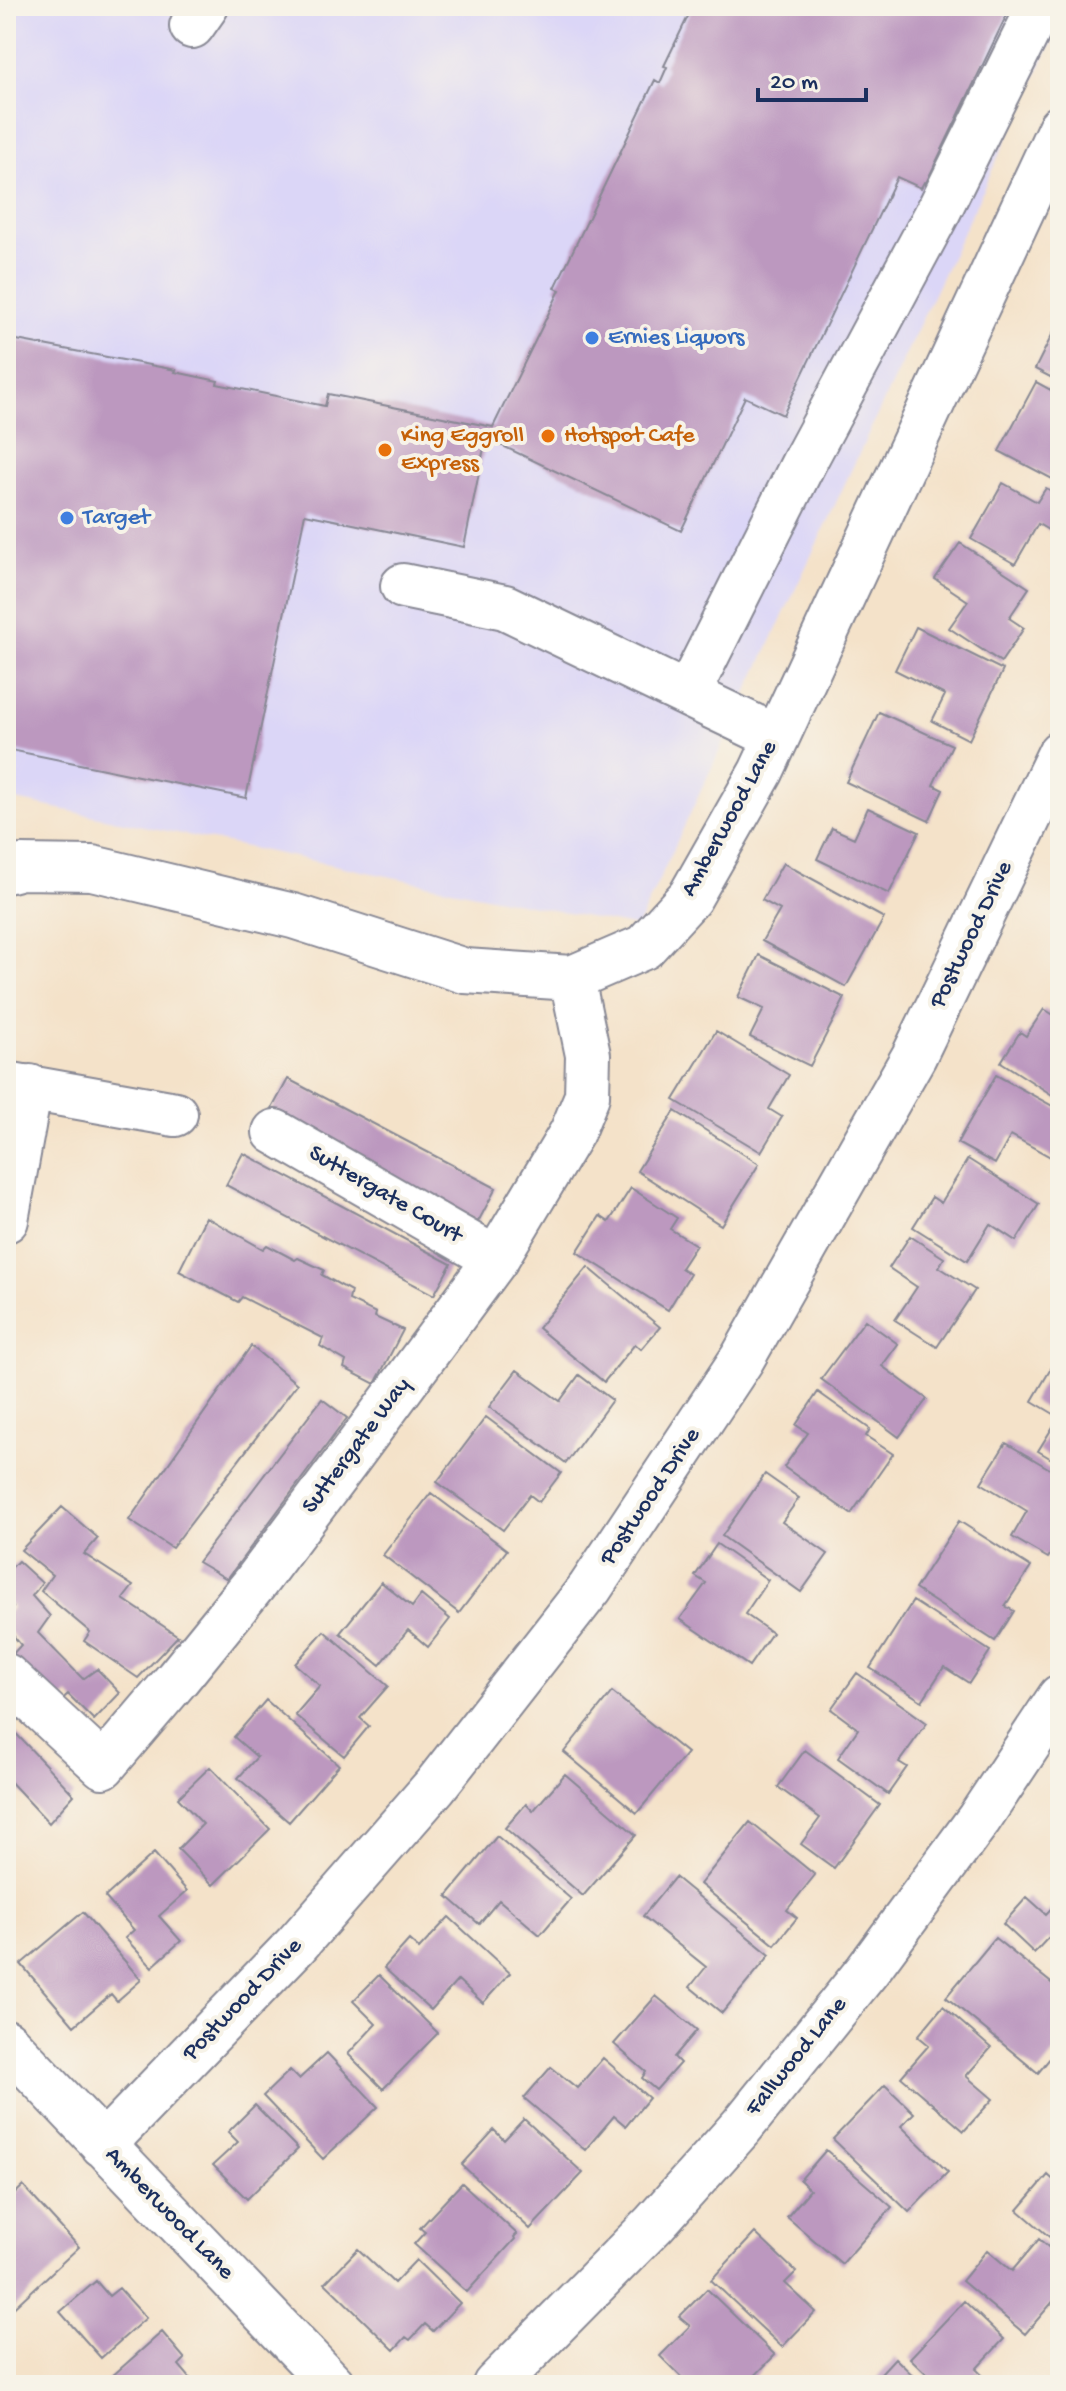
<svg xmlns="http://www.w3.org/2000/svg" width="1066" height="2391" font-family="'Gochi Hand',sans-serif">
<rect width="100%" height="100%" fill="#f7f3e8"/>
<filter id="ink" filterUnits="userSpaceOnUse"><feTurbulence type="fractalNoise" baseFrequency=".0125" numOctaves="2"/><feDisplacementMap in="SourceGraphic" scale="16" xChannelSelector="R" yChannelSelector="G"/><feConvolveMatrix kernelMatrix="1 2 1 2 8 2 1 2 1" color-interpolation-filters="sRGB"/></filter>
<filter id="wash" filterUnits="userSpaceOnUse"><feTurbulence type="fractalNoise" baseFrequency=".006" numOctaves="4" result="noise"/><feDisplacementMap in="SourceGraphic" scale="32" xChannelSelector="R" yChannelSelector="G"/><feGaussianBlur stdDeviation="1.8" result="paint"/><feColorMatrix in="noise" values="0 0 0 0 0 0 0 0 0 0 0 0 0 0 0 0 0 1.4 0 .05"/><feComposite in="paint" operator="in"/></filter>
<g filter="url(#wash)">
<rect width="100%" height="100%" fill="#f4e2c9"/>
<!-- built -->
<path fill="#dbd6f7" d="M6,6H1060V25L637,927L6,798Z"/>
<g id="blocks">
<!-- building -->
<path fill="#bc98bf" d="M693,6H1011L926,183L924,182L921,188L897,177L783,415L745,397L681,531L503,446L485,443L464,547L305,514L246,798L6,749V338L176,370L175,372L218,381L217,384L325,406L328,394L493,427L560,290L555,288L655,80L660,83L667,67L664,66Z
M1060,319V382L1035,369Z
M1036,382L1060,395V483L999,451Z
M1003,483L1037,502L1046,488L1060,495V537L1038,524L1015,564L971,539Z
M960,543L1029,588L1009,618L1024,628L1001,662L949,628L968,601L935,579Z
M916,627L1003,670L969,740L932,721L945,695L895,670Z
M879,712L952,745L933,785L943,790L929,821L846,782Z
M868,808L919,832L889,894L817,859L832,828L854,838Z
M783,863L884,918L846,987L762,941L780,910L762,900Z
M759,955L845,998L810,1066L750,1037L764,1009L738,997Z
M1044,1009L1060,1019V1100L1001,1062L1020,1032L1026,1036Z
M716,1031L789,1075L769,1109L782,1117L761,1152L674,1100Z
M996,1075L1060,1110V1157L1058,1161L1011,1135L995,1164L957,1143Z
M288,1079L496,1188L478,1222L270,1112Z
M675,1111L759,1164L721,1225L637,1171Z
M243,1153L451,1264L434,1295L226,1185Z
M968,1159L1039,1204L1016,1241L990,1224L967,1261L913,1227L932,1197L941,1203Z
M631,1188L677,1218L670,1229L696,1245L681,1268L690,1274L668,1310L577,1252L600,1216L609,1222Z
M206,1217L263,1249L267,1245L295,1260L298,1258L324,1270L322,1275L351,1291L349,1300L376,1313L375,1317L403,1330L375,1384L344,1368L346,1361L320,1346L323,1338L242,1297L238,1302L179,1271Z
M910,1236L944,1258L939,1267L975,1290L937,1347L895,1320L917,1287L889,1268Z
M588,1267L660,1327L641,1349L635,1344L604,1382L538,1328Z
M865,1320L898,1344L882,1366L927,1399L899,1437L821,1379Z
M251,1346L297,1384L172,1548L129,1520Z
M1053,1365L1060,1369V1464L1038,1451L1059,1417L1032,1401Z
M517,1370L560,1401L579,1375L612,1400L566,1463L489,1407Z
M818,1392L870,1429L866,1436L893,1454L851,1514L784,1467L808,1433L796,1425Z
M322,1399L347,1418L227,1579L198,1562Z
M486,1417L561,1473L539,1502L530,1495L503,1530L437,1482Z
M1006,1443L1060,1475V1539L1048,1558L1012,1537L1027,1511L981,1483Z
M765,1474L799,1498L782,1522L828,1554L801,1592L722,1536Z
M431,1493L507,1550L459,1613L383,1555Z
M62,1507L98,1538L84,1554L133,1586L123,1599L178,1636L138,1678L84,1641L90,1632L41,1591L52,1575L21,1550Z
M959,1521L1031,1567L1005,1606L1014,1611L995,1641L915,1589Z
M717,1544L768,1580L745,1614L772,1633L749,1666L680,1619L706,1583L695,1576Z
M18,1561L42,1583L32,1596L50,1616L38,1633L83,1679L97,1669L120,1693L94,1720L68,1694L56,1705L10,1657L21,1645L6,1627V1615L13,1607L6,1601V1573Z
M381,1582L412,1607L421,1595L450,1619L428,1647L408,1630L380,1665L340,1633Z
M913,1601L990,1651L969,1683L944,1667L922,1701L870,1668Z
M324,1631L388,1686L360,1718L369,1726L344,1756L295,1715L320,1686L295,1664Z
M857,1673L927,1723L899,1762L907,1767L888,1794L838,1758L858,1729L831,1709Z
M612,1692L687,1753L637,1813L564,1752Z
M266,1700L339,1765L289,1822L238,1778L257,1757L234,1737Z
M6,1723L74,1795L49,1823L6,1777Z
M805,1750L880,1805L834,1868L801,1844L820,1818L778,1787Z
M210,1767L270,1829L213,1885L178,1849L203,1824L178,1798Z
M565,1774L636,1835L583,1896L505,1828L526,1804L533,1811Z
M750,1822L815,1875L787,1910L797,1918L775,1945L700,1884Z
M497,1836L571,1899L540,1935L499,1900L479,1924L447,1896Z
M154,1853L187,1891L159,1916L181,1941L152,1967L125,1938L134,1930L105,1897Z
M675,1877L770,1955L722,2013L690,1987L706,1967L643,1916Z
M1027,1897L1046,1914L1060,1899V1949L1048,1938L1034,1953L1003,1924Z
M83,1912L141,1980L117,2001L111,1994L74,2026L21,1964Z
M449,1917L510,1973L483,2003L458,1980L431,2010L384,1968L409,1940L419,1949Z
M995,1938L1060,1990V2046L1038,2073L946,1997Z
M379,1975L438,2033L383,2089L348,2054L376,2024L353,2001Z
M656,1996L697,2030L674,2057L680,2063L656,2090L642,2078L646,2072L614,2044Z
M943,2006L991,2048L966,2076L993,2099L964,2131L901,2077L929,2045L918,2036Z
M327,2053L378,2107L323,2159L263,2096L290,2070L299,2079Z
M603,2058L649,2098L626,2126L614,2116L585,2150L524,2098L551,2067L577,2088Z
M885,2085L914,2113L901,2126L948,2172L909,2212L833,2139Z
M255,2105L298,2149L247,2199L213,2165L238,2142L228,2132Z
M524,2119L583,2173L530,2229L462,2165L494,2130L504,2140Z
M826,2150L892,2207L842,2264L787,2217L810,2190L800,2180Z
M1048,2175L1060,2186V2246L1018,2210Z
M462,2183L517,2234L514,2237L515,2239L467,2292L414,2244L425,2232L420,2228Z
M23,2186L79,2247L6,2315V2202Z
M755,2233L796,2272L785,2283L816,2312L782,2347L711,2280Z
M1039,2239L1060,2257V2302L1056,2298L1025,2334L962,2281L987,2250L1012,2271Z
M358,2249L394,2283L416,2260L460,2303L433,2331L425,2324L410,2340L406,2337L394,2350L325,2283Z
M96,2281L109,2296L119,2288L146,2318L101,2358L60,2312Z
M707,2289L775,2355L746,2385H689L660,2356L690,2326L679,2317Z
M964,2301L1004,2339L976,2369L992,2385H938L910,2358Z
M162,2332L185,2359L179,2365L196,2385H102Z
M895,2358L923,2385H870Z"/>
</g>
</g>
<g filter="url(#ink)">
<use href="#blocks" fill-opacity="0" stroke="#888894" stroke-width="2"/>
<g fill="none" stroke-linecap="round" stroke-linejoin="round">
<!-- minor casing -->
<g stroke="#888894" stroke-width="48">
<path id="minor" d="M192,26L206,6
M403,586L505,607L776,737
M688,693L804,462L939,210L1040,6
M6,871L21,867L92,868L293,916L465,971L572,978L644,947L690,897L761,772L1060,128
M6,1084L175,1114
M275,1132L496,1259
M6,1220L30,1087
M6,1676L103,1766L177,1679L255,1583L346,1462L496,1259L572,1132L587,1096L588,1055L572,978
M6,2042L333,2385
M103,2145L296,1945L435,1786L590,1588L742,1359L914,1056L1060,753
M495,2385L654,2224L742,2126L867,1971L979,1819L1060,1697"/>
</g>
<!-- minor -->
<use href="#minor" stroke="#fff" stroke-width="44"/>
</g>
</g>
<!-- markers -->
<g fill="#3f7fe0" stroke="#f7f3e8" stroke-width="3">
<circle cx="592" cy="338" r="8"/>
<circle cx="67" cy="518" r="8"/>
</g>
<g fill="#e8710a" stroke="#f7f3e8" stroke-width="3">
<circle cx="548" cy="436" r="8"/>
<circle cx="385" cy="450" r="8"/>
</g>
<g text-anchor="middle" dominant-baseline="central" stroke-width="8" stroke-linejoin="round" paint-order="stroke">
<!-- shop labels -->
<g font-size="24" fill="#366cbe" stroke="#f7f3e8" text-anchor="start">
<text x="608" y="338">Ernies Liquors</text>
<text x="83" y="518">Target</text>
</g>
<!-- food labels -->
<g font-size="24" fill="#c56008" stroke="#f7f3e8" text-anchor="start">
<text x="401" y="436">King Eggroll<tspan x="401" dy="28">Express</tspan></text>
<text x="564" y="436">Hotspot Cafe</text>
</g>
<!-- street labels -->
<g font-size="24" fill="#1b2f5e" stroke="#f7f3e8">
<text transform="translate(730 819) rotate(-61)">Amberwood Lane</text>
<text transform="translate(972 935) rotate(-64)">Postwood Drive</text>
<text transform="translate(385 1195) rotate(30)">Suttergate Court</text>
<text transform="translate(357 1446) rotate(-53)">Suttergate Way</text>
<text transform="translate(651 1497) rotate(-56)">Postwood Drive</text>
<text transform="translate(243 2000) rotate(-46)">Postwood Drive</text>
<text transform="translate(797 2057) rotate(-51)">Fallwood Lane</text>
<text transform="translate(169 2214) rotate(46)">Amberwood Lane</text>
</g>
</g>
<!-- margin -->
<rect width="1066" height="2391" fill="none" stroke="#f7f3e8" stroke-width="32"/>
<!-- scale -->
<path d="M758 88v12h108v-12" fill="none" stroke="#1b2f5e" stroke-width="4"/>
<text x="770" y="88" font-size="24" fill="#1b2f5e" stroke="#f7f3e8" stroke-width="6" paint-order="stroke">20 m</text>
</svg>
